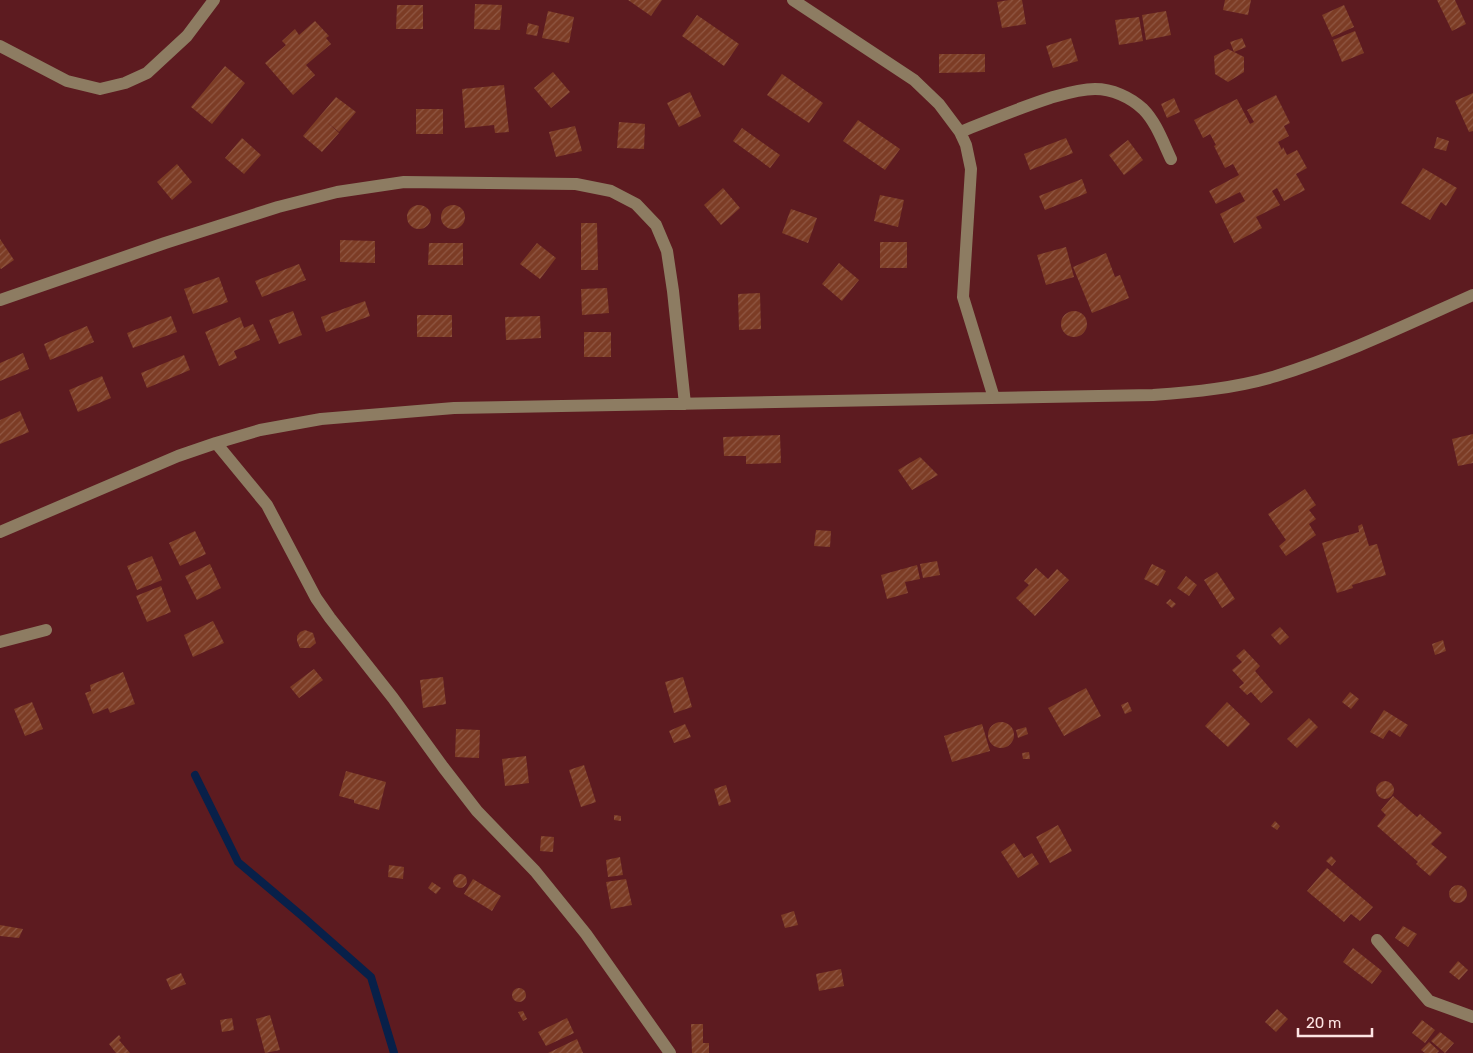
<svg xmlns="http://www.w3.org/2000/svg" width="1473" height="1053" font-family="Rubik,sans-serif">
<defs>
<pattern id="building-hatch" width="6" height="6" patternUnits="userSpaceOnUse" patternTransform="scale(1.25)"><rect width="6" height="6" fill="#7c3c25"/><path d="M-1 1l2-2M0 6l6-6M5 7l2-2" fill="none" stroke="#905844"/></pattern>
</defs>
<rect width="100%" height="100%" fill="#5d1b20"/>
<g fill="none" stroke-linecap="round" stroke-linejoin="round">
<!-- stream -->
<path stroke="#082049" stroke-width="8" d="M195,775L238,862L302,916L371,977L394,1053"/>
</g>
<!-- building -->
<path fill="url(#building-hatch)" d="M628,0H662L651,16Z
M1009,0H1022L1026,24L1002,28L997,2Z
M1225,0H1251L1248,15L1223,10Z
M1437,0H1455L1466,24L1452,31Z
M475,4L502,5L500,30L474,29Z
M397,5H423V29H396Z
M1344,5L1354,27L1332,37L1322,15Z
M548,11L574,17L569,43L542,38Z
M1166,11L1171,35L1146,40L1142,15Z
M697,15L739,44L724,66L682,36Z
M1139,17L1143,41L1119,45L1115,20Z
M315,21L329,36L326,38L331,44L306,65L315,75L293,95L265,63L286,45L282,41L295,29L299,35Z
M528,23L539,26L537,36L526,34Z
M1355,31L1364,53L1342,62L1333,40Z
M1071,38L1078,61L1053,68L1046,46Z
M1242,38L1246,47L1234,52L1230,42Z
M1228,49L1244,57V72L1228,82L1215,74L1214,56Z
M939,54H985V72L939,73Z
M225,66L245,83L212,124L191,107Z
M553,72L570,92L551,108L534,88Z
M782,74L823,103L809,123L767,95Z
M504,85L509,132L495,133L494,125L465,128L462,89Z
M690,92L701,116L679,127L667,103Z
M1473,93V131L1469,132L1455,101Z
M1276,95L1290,123L1284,126L1289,136L1278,142L1282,150L1283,147L1287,155L1297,150L1307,168L1296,174L1305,190L1284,201L1277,188L1272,191L1280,205L1256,217L1262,228L1234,243L1220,214L1245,201L1240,192L1216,204L1209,191L1239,175L1233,164L1225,168L1214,146L1216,145L1210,134L1203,138L1194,120L1237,99L1250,124L1254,122L1247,110Z
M336,97L356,112L339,132L327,122L339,133L322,152L303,136Z
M1174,98L1180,112L1167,118L1161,104Z
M416,109H443V134H416Z
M858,120L900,149L885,170L843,141Z
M619,122L645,124L644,149L617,148Z
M575,126L582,151L556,157L549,132Z
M742,128L780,155L770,168L733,141Z
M1437,137L1449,141L1446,151L1434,148Z
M242,138L261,155L244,174L225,158Z
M1066,138L1073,153L1030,170L1024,154Z
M1128,140L1143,160L1124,175L1109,155Z
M177,164L192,182L172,200L157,182Z
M1423,168L1457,188L1446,206L1441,202L1430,220L1401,203Z
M1082,179L1087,193L1045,210L1039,196Z
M723,188L740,208L721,225L704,205Z
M880,195L904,200L898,227L874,221Z
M407 217a12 12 0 1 1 24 0a12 12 0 1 1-24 0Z
M441 217a12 12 0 1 1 24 0a12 12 0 1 1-24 0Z
M791,209L817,218L808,243L782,233Z
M581,223H597L598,270H581Z
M0,239L14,260L1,269L0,268Z
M340,240L375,241V263L340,262Z
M880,242H907V268H880Z
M429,243H463V265H428Z
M537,243L556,258L540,279L520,264Z
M1066,247L1074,277L1046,285L1037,255Z
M1106,253L1115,277L1120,275L1129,298L1092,313L1073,267Z
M839,263L859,280L842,301L822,284Z
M299,264L306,280L262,297L255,281Z
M219,277L228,302L193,314L184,289Z
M607,288L609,313L582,315L581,289Z
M760,293L761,329L739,330L738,294Z
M365,301L370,316L326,332L321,317Z
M1061 324a13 13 0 1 1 26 0a13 13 0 1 1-26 0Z
M293,311L302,335L279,344L269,320Z
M417,315H452V337H417Z
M171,316L177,332L133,348L127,333Z
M540,316L541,338L506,340L505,317Z
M240,317L244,328L253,324L260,340L234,351L237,358L219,366L205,332Z
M87,326L94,342L50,360L44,344Z
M584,332H611V357H584Z
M23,353L29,369L0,381V363Z
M184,355L190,370L147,388L141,373Z
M102,376L111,398L78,412L69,390Z
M20,411L29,432L0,444V420Z
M1473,434V463L1458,466L1452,439Z
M780,435L781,463L746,464V456H724L723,437Z
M920,457L938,475L912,490L898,470Z
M1305,489L1316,505L1309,510L1316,519L1309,524L1316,535L1286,556L1279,546L1286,540L1268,514Z
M1362,524L1369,546L1377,544L1386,575L1352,585L1353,588L1337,593L1322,543L1359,532L1358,526Z
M816,530L831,531L830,547L814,546Z
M195,531L206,554L180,566L169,543Z
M152,556L162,580L137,590L127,566Z
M937,561L940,575L923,578L920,564Z
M210,564L221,588L197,600L185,576Z
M1152,564L1166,571L1158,586L1144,579Z
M917,565L920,579L905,582L908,593L887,599L881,575Z
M1036,568L1048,579L1057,569L1069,580L1035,616L1016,598L1029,585L1024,581Z
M1217,572L1235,599L1222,608L1204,580Z
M1186,576L1197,585L1189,596L1177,588Z
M161,586L171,612L147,622L136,596Z
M1170,599L1176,604L1172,608L1166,603Z
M213,621L224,643L193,657L184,635Z
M1280,627L1289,637L1280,645L1271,635Z
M305,630L313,633L316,643L310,648H300L297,641V636L300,632Z
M1443,640L1446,651L1435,655L1432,644Z
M1244,649L1260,666L1255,671L1273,692L1261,703L1251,692L1247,695L1239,687L1244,683L1232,670L1242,662L1236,656Z
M314,669L323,680L299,698L290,687Z
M123,672L135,704L110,713L108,708L93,714L85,693L91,691L90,685Z
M443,677L446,704L423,708L420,680Z
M683,677L692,707L674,713L665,682Z
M1086,688L1101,716L1064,736L1048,708Z
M1350,692L1359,699L1351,709L1342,702Z
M32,702L43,729L25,736L14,709Z
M1128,702L1132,711L1125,714L1121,705Z
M1227,702L1250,724L1228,747L1205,726Z
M1384,710L1408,725L1400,737L1389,730L1383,739L1370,732Z
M1309,718L1318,727L1297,748L1287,739Z
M988 735a13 13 0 1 1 26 0a13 13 0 1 1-26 0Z
M685,724L691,737L674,743L669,731Z
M982,724L990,751L952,762L944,736Z
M1026,727L1028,734L1018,738L1016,730Z
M456,729L480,730L479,758L455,757Z
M1029,752L1030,759H1023L1022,753Z
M526,756L529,783L505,786L502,759Z
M584,765L596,802L581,807L569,770Z
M346,771L386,782L379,810L354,803V800L339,796Z
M1376 790a9 9 0 1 1 18 0a9 9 0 1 1-18 0Z
M726,785L731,802L719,806L714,789Z
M1393,796L1417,817L1420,814L1442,833L1431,844L1447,857L1430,876L1416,864L1418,862L1377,826L1386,815L1381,810Z
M614,815L621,816V821L614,820Z
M1275,821L1280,826L1277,830L1271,826Z
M1058,825L1072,851L1050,863L1036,837Z
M541,836L554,837L553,852L540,851Z
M1014,843L1024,858L1032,853L1039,864L1018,878L1001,852Z
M1331,856L1336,861L1332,866L1326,861Z
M620,857L623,875L608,877L606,860Z
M389,865L404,867L403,879L388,877Z
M1327,868L1373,907L1360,921L1351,914L1344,922L1307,891Z
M453 881a7 7 0 1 1 14 0a7 7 0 1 1-14 0Z
M473,879L501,896L492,911L464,894Z
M626,879L632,905L611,909L606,882Z
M432,882L441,888L436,894L428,888Z
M1449 894a9 9 0 1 1 18 0a9 9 0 1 1-18 0Z
M794,911L798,925L785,928L781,915Z
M0,925L23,929L19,938L0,936Z
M1403,926L1417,934L1408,947L1395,938Z
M1353,948L1382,971L1372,984L1343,962Z
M1458,961L1468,970L1459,980L1449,972Z
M841,969L844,986L819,991L816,974Z
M181,973L186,984L171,990L166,979Z
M512 995a7 7 0 1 1 14 0a7 7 0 1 1-14 0Z
M1277,1009L1288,1019L1276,1032L1265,1022Z
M523,1011L527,1019L523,1021L518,1012Z
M270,1015L280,1050L265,1053L256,1019Z
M232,1018L234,1030L222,1032L220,1020Z
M567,1018L574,1033L546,1046L538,1032Z
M1422,1020L1435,1030L1425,1043L1412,1033Z
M691,1024H703V1043H709V1053H692Z
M1440,1032L1454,1043L1445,1053L1431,1041Z
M119,1035L121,1038L119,1040L130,1053H116L109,1044Z
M577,1039L583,1053H548Z
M1429,1042L1439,1051L1437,1053H1425L1421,1050Z"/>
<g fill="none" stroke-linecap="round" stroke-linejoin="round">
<!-- minor -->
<path stroke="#8d7c62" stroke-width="12" d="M793,0L914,80L939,104L960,132L966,145L971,169L963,297L994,398
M0,46L67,81L100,89L125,83L147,73L187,36L214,0
M960,132C990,120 1019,108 1050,98C1064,94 1079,89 1095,89C1112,89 1130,97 1143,109C1156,122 1163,142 1171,159
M0,300L165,243L278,207L337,192L404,182L576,184L611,191L636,204L656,225L667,251L673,291L685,404
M216,443L267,505L316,598L330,618L393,698L443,767L477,811L535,871L586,934L670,1053
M0,532L178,456L216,443L260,430L321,419L454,408L1153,395C1194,392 1236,388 1276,376C1344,355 1408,324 1473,295
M0,642L46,630
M1377,940L1429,1001L1473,1017"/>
</g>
<!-- scale -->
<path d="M1298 1028v8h74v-8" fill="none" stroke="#fee4e3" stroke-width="2.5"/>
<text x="1306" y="1028" font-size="15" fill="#fee4e3" stroke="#5d1b20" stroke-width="4" paint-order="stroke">20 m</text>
</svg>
